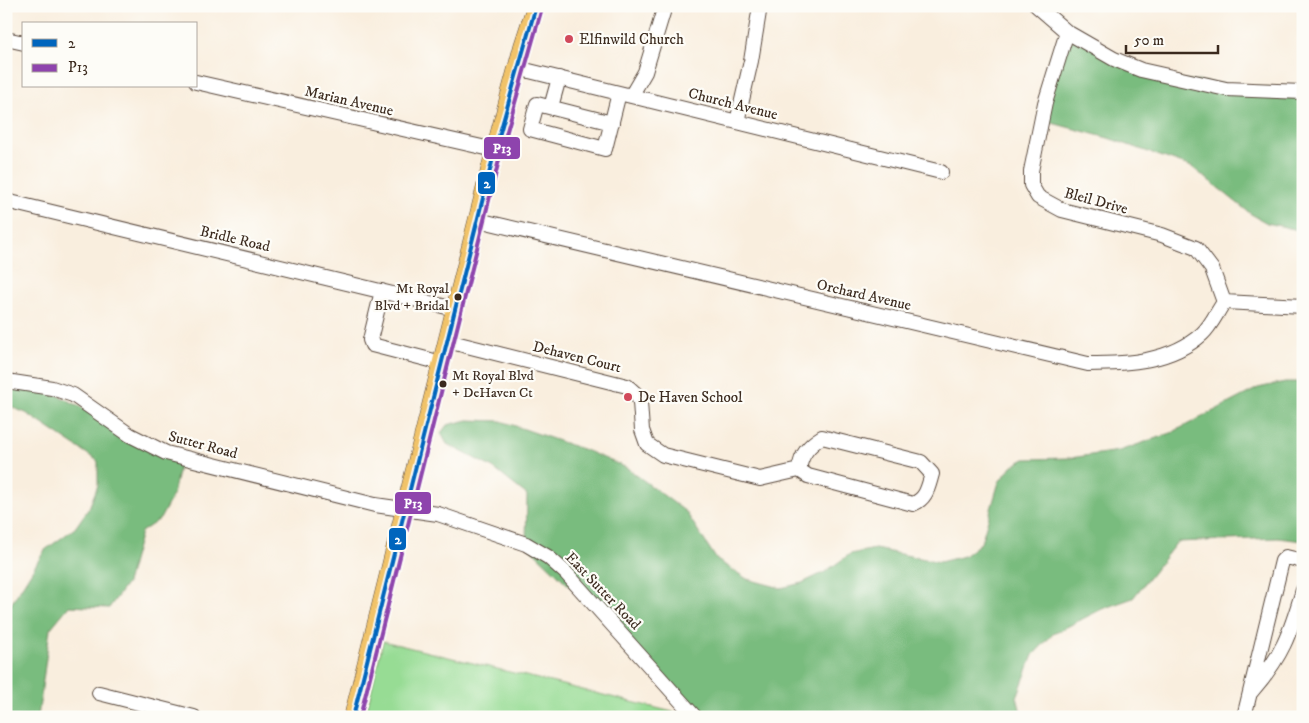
<svg xmlns="http://www.w3.org/2000/svg" width="1309" height="723" font-family="'IM FELL DW Pica',serif">
<rect width="100%" height="100%" fill="#fdfcf7"/>
<filter id="ink" filterUnits="userSpaceOnUse"><feTurbulence type="fractalNoise" baseFrequency=".02" numOctaves="2"/><feDisplacementMap in="SourceGraphic" scale="10" xChannelSelector="R" yChannelSelector="G"/><feConvolveMatrix kernelMatrix="1 2 1 2 8 2 1 2 1" color-interpolation-filters="sRGB"/></filter>
<filter id="wash" filterUnits="userSpaceOnUse"><feTurbulence type="fractalNoise" baseFrequency=".0096" numOctaves="4" result="noise"/><feDisplacementMap in="SourceGraphic" scale="20" xChannelSelector="R" yChannelSelector="G"/><feGaussianBlur stdDeviation="1.12" result="paint"/><feColorMatrix in="noise" values="0 0 0 0 0 0 0 0 0 0 0 0 0 0 0 0 0 1.4 0 .05"/><feComposite in="paint" operator="in"/></filter>
<g filter="url(#wash)">
<rect width="100%" height="100%" fill="#f9eede"/>
<!-- green -->
<path fill="#97dc94" stroke="#698359" d="M383,641L693,717H365Z"/>
<!-- forest -->
<path fill="#79bc7e" stroke="#5a734e" d="M1067,32L1169,78L1303,92V231L1267,223L1251,214L1192,167L1108,138L1041,120Z
M6,381L38,385L181,458L173,495L160,519L141,532L127,583L109,608L69,606L50,629L38,717H6V612L45,550L75,528L89,508L98,485V461L26,413L6,405Z
M1285,382H1303V541L1278,538L1177,542L1133,598L1102,609L1053,634L1033,655L1017,697L1022,717H695L644,658L526,544L527,495L493,468L447,444L441,433L447,425L468,420L501,421L585,450L627,468L686,512L717,560L747,579L781,588L802,583L825,572L850,554L875,549L940,562L964,556L981,543L999,482L1012,466L1025,459L1070,458L1119,451L1171,433L1258,388Z"/>
</g>
<g filter="url(#ink)">
<g fill="none" stroke-linecap="round" stroke-linejoin="round">
<!-- minor casing -->
<g stroke="#58473b" stroke-width="16">
<path id="minor" d="M1037,6L1067,32L1114,59L1141,70L1226,89L1303,92
M1067,32L1045,103L1031,171V185L1038,197L1062,210L1162,235L1196,248L1212,269L1224,302
M6,39L24,43
M517,68L941,172
M196,82L495,150
M631,96L645,72L665,6
M551,107L559,78
M737,122L751,61L760,6
M612,123L537,104L530,129L605,149L619,93
M6,201L455,309
M478,220L1088,364C1127,364 1171,362 1202,334C1211,326 1217,312 1224,302
M382,291L370,340L372,345L442,363
M1224,302L1303,306
M447,341L627,386L637,395L640,402L642,430L647,444L663,455L760,479L799,470
M6,381L52,388L73,395L130,435L166,453L375,505L438,514L526,544L548,557L566,573L695,717
M822,437L921,462L932,474C928,487 927,498 913,504L808,476L799,470C801,454 809,445 822,437Z
M1251,692C1282,657 1290,634 1303,590
M99,693L194,717
M1244,717L1282,561L1286,557L1303,561"/>
</g>
<!-- major casing -->
<g stroke="#58473b" stroke-width="19">
<path id="major" d="M353,717L495,150L523,46L536,6"/>
</g>
<!-- minor -->
<use href="#minor" stroke="#fff" stroke-width="14"/>
<!-- major -->
<use href="#major" stroke="#f1c369" stroke-width="18"/>
<!-- bus-1 casing -->
<g stroke="#fdfcf7" stroke-width="8">
<path id="bus-1" d="M353,717L495,150L536,6"/>
</g>
<!-- bus-2 casing -->
<g stroke="#fdfcf7" stroke-width="8">
<path id="bus-2" d="M360,717L501,152L542,8"/>
</g>
<!-- bus-1 -->
<use href="#bus-1" stroke="#0065bd" stroke-width="4"/>
<!-- bus-2 -->
<use href="#bus-2" stroke="#8e44ad" stroke-width="4"/>
</g>
</g>
<!-- markers -->
<g fill="#d1495b" stroke="#fdfcf7" stroke-width="2">
<circle cx="569" cy="39" r="5"/>
<circle cx="628" cy="397" r="5"/>
</g>
<g fill="#3b2a1e" stroke="#fdfcf7" stroke-width="2">
<circle cx="458" cy="297" r="4.5"/>
<circle cx="443" cy="384" r="4.5"/>
</g>
<g text-anchor="middle" dominant-baseline="central" stroke-width="4.5" stroke-linejoin="round" paint-order="stroke">
<!-- bus labels -->
<g font-size="14" fill="#3b2a1e" stroke="#fdfcf7" text-anchor="end">
<text x="449" y="289">Mt Royal<tspan x="449" dy="17">Blvd + Bridal</tspan></text>
<text x="452" y="376" text-anchor="start">Mt Royal Blvd<tspan x="452" dy="17">+ DeHaven Ct</tspan></text>
</g>
<!-- poi labels -->
<g font-size="15" fill="#3b2a1e" stroke="#fdfcf7" text-anchor="start">
<text x="579" y="39">Elfinwild Church</text>
<text x="638" y="397">De Haven School</text>
</g>
<!-- street labels -->
<g font-size="15" fill="#3b2a1e" stroke="#fdfcf7">
<text transform="translate(349 101) rotate(13)">Marian Avenue</text>
<text transform="translate(733 104) rotate(14)">Church Avenue</text>
<text transform="translate(1096 201) rotate(15)">Bleil Drive</text>
<text transform="translate(235 239) rotate(13)">Bridle Road</text>
<text transform="translate(864 295) rotate(13)">Orchard Avenue</text>
<text transform="translate(577 357) rotate(14)">Dehaven Court</text>
<text transform="translate(203 445) rotate(15)">Sutter Road</text>
<text transform="translate(603 591) rotate(46)">East Sutter Road</text>
</g>
</g>
<g stroke="#fdfcf7" stroke-width="2">
<rect x="483" y="136" width="38" height="24" rx="5" fill="#8e44ad"/>
<rect x="477" y="171" width="19" height="24" rx="5" fill="#0065bd"/>
<rect x="394" y="491" width="38" height="24" rx="5" fill="#8e44ad"/>
<rect x="388" y="527" width="19" height="24" rx="5" fill="#0065bd"/>
</g>
<g font-size="14" text-anchor="middle" font-weight="bold" fill="#fff">
<text x="502" y="153">P13</text>
<text x="487" y="188">2</text>
<text x="413" y="508">P13</text>
<text x="398" y="544">2</text>
</g>
<!-- margin -->
<rect width="1309" height="723" fill="none" stroke="#fdfcf7" stroke-width="25"/>
<!-- legend -->
<rect x="22" y="22" width="175" height="65" fill="#fdfcf7" stroke="#afa8a0"/>
<rect x="32" y="39" width="25" height="8" fill="#0065bd" stroke="#afa8a0"/>
<text x="68" y="48" font-size="15" fill="#3b2a1e">2</text>
<rect x="32" y="64" width="25" height="8" fill="#8e44ad" stroke="#afa8a0"/>
<text x="68" y="72" font-size="15" fill="#3b2a1e">P13</text>
<!-- scale -->
<path d="M1126 45v8h92v-8" fill="none" stroke="#3b2a1e" stroke-width="2.5"/>
<text x="1134" y="45" font-size="15" fill="#3b2a1e" stroke="#fdfcf7" stroke-width="4" paint-order="stroke">50 m</text>
</svg>
